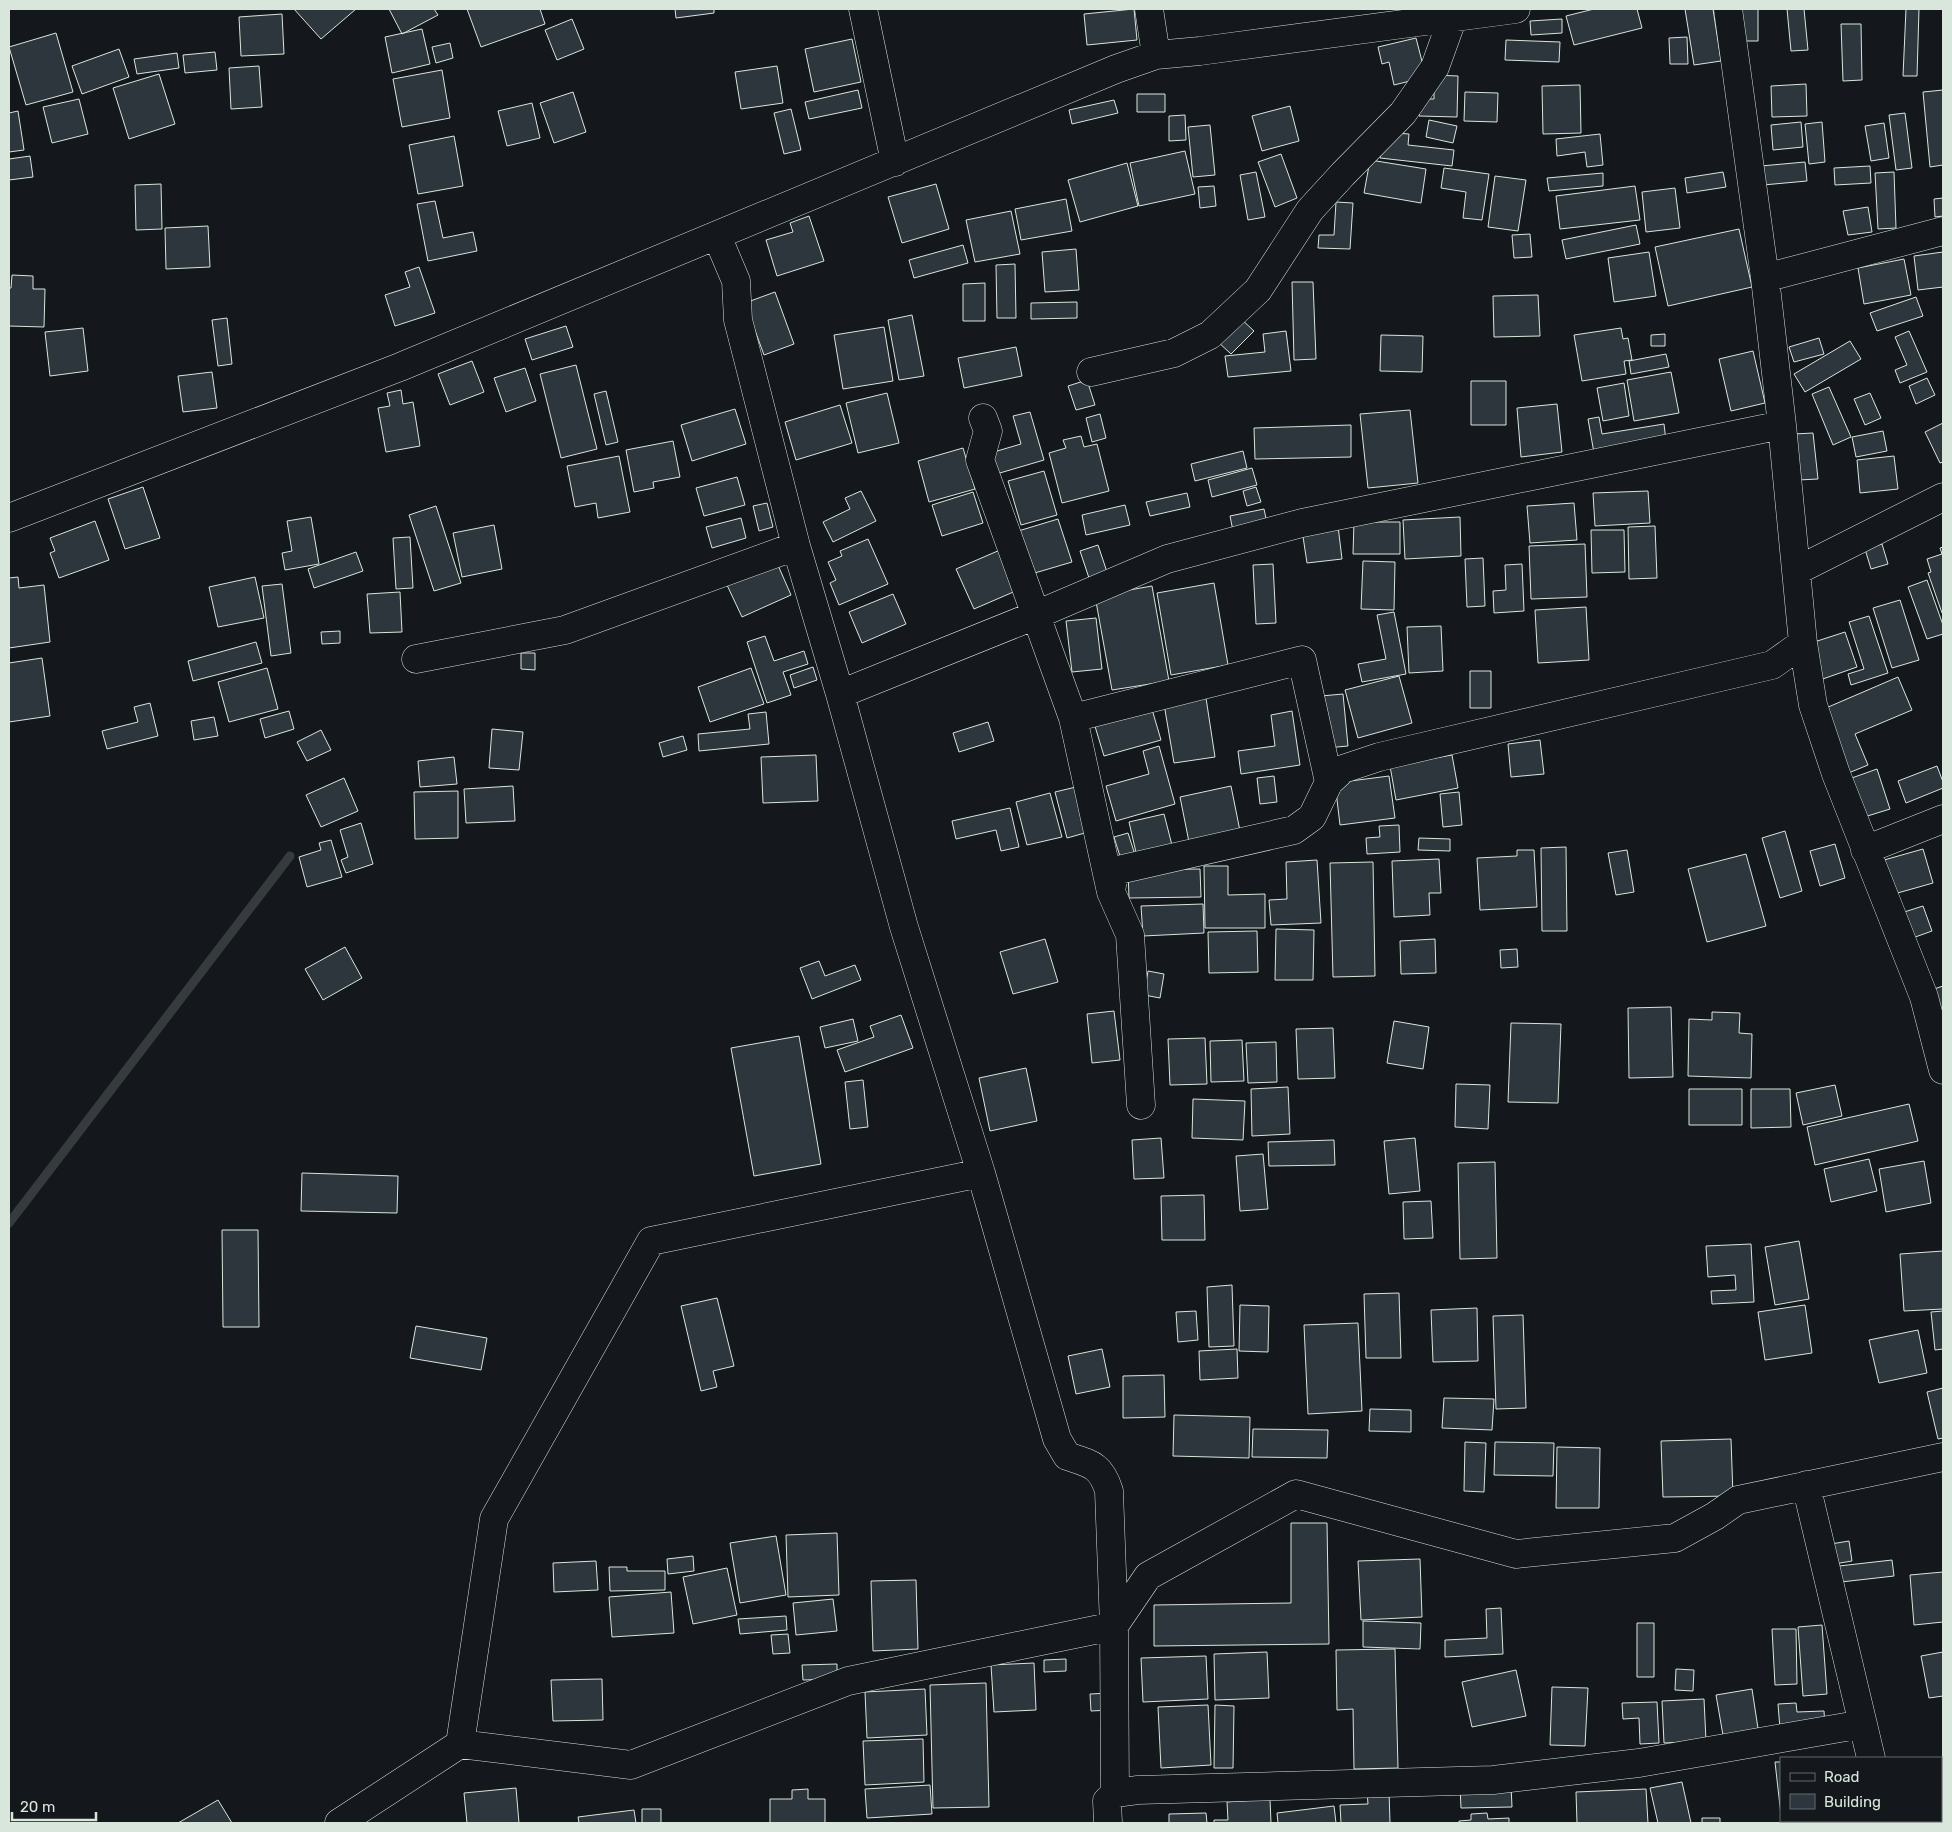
<svg xmlns="http://www.w3.org/2000/svg" width="1952" height="1832" font-family="Rubik,sans-serif">
<rect width="100%" height="100%" fill="#14181c"/>
<g fill="none" stroke-linecap="round" stroke-linejoin="round">
<!-- stream -->
<path stroke="#363b3e" stroke-width="9" d="M9,1223L290,856"/>
</g>
<!-- building -->
<path fill="#2c363c" stroke="#d8e6dc" d="M294,9H356L321,39Z
M389,9H434L438,15L402,34Z
M467,9H540L545,24L481,47Z
M675,9H714V13L676,18Z
M1134,9L1137,40L1087,45L1084,14Z
M1594,9H1637L1642,28L1574,45L1566,16Z
M1685,9H1713L1721,61L1694,65Z
M1742,9H1758V41H1742Z
M1787,9H1804L1808,50L1791,51Z
M1906,9H1919L1917,76H1903Z
M282,14L284,54L241,56L239,17Z
M572,19L584,49L557,60L545,30Z
M1562,19V33L1531,35L1530,21Z
M1841,24H1861L1862,80L1843,81Z
M422,29L430,64L392,73L385,37Z
M56,33L73,92L26,105L9,47Z
M1687,37L1688,64H1670L1669,38Z
M1416,38L1426,77L1394,85L1389,62L1382,64L1378,47Z
M852,39L861,82L814,92L805,49Z
M1506,40L1560,42L1559,62L1505,60Z
M450,43L453,58L436,63L432,47Z
M119,49L129,77L82,94L72,66Z
M215,52L217,70L185,73L183,55Z
M177,53L179,68L137,74L134,59Z
M259,66L262,107L231,109L229,68Z
M777,66L783,103L741,109L735,72Z
M442,70L450,118L402,127L393,79Z
M159,74L175,124L129,139L113,88Z
M1434,75L1458,76L1457,117L1419,116V99H1434Z
M1806,84L1807,116L1772,117L1771,86Z
M1580,85L1581,133L1543,134L1542,86Z
M858,90L862,108L809,119L805,102Z
M1943,90V165L1930,167L1923,92Z
M573,92L586,132L554,143L540,103Z
M1465,92L1498,93L1497,122L1464,121Z
M1137,94H1165V112H1137Z
M79,99L88,134L52,143L43,107Z
M1114,100L1118,113L1072,124L1069,110Z
M532,103L540,138L507,146L498,111Z
M1290,106L1299,141L1262,151L1252,116Z
M791,109L801,150L784,154L774,113Z
M18,111L24,150L9,152V113Z
M1905,113L1912,168L1896,170L1889,115Z
M1185,115L1186,140L1169,141V116Z
M1429,120L1457,126L1453,143L1426,137Z
M1801,122L1803,147L1773,150L1771,125Z
M1822,122L1825,162L1809,164L1805,124Z
M1884,123L1889,158L1871,161L1865,126Z
M1210,125L1215,175L1193,177L1188,127Z
M1395,133L1409,134L1408,145L1454,150L1452,166L1380,158L1382,140L1394,142Z
M1600,134L1603,165L1587,167L1585,152L1557,156L1556,139Z
M454,136L463,186L418,194L409,145Z
M1185,151L1195,194L1139,206L1130,163Z
M1281,154L1297,198L1275,207L1258,162Z
M30,156L33,177L9,180V159Z
M1370,160L1426,169L1421,203L1364,193Z
M1805,162L1807,181L1763,185L1761,166Z
M1127,163L1138,206L1080,222L1068,180Z
M1870,166L1871,183L1835,185L1834,168Z
M1444,168L1489,174L1482,220L1463,218L1466,192L1441,188Z
M1256,172L1265,217L1248,220L1240,175Z
M1723,172L1726,187L1687,193L1685,178Z
M1894,172L1896,228L1878,229L1875,173Z
M1603,173V186L1549,191L1547,178Z
M1495,176L1526,180L1518,231L1488,227Z
M161,184L162,229L136,230L135,185Z
M936,184L949,229L902,243L888,197Z
M1214,186L1216,206L1200,208L1198,187Z
M1635,186L1640,220L1560,229L1556,196Z
M1675,188L1680,228L1646,232L1642,192Z
M1943,198V216L1935,217L1934,199Z
M1066,199L1072,231L1021,240L1015,209Z
M435,201L443,238L473,232L477,251L428,261L417,204Z
M1336,202L1353,203L1350,249L1318,248L1319,235H1334Z
M1868,207L1872,232L1848,235L1843,211Z
M1011,211L1020,254L975,262L966,220Z
M809,216L824,261L777,276L766,240L793,232L790,223Z
M1636,225L1640,244L1566,259L1562,240Z
M208,226L210,267L166,269L165,228Z
M1739,229L1752,287L1668,306L1655,247Z
M1530,234L1532,257L1514,258L1512,235Z
M963,245L968,263L914,278L909,260Z
M1076,249L1079,290L1045,292L1042,252Z
M1649,252L1656,296L1614,302L1608,258Z
M1943,252V287L1918,290L1914,256Z
M1904,259L1911,295L1864,304L1858,268Z
M1015,264L1016,318H997L996,265Z
M419,267L435,313L395,326L385,295L410,287L405,272Z
M12,275L33,276V289H45L44,327L9,326V288H11Z
M1292,282H1313L1316,359L1294,360Z
M985,283V321H963V284Z
M775,292L794,344L764,355L745,303Z
M1538,295L1540,336L1494,337L1493,296Z
M1916,297L1923,316L1877,331L1870,313Z
M1077,302V318L1031,319V303Z
M912,315L924,376L899,380L888,320Z
M227,318L232,364L218,366L212,320Z
M1240,318L1254,331L1231,354L1217,341Z
M566,326L573,347L532,360L525,339Z
M884,327L893,381L843,389L834,335Z
M83,328L88,371L50,376L45,332Z
M1621,328L1623,339L1628,338L1632,360L1624,361L1626,374L1582,381L1574,335Z
M1286,331L1291,371L1228,377L1225,356L1265,352L1263,334Z
M1909,331L1927,372L1900,383L1895,370L1907,365L1895,337Z
M1665,334V346H1651V335Z
M1381,335L1423,336L1422,372L1380,371Z
M1819,338L1824,354L1794,362L1789,347Z
M1850,341L1861,359L1805,392L1794,374Z
M1016,347L1022,376L964,388L958,358Z
M1753,351L1765,403L1731,411L1719,359Z
M1666,354L1669,367L1631,374L1629,361Z
M472,361L484,392L450,405L438,374Z
M576,365L597,449L561,458L540,374Z
M525,368L536,401L506,412L494,378Z
M212,372L217,408L183,412L178,376Z
M1671,372L1679,413L1634,421L1627,380Z
M1927,378L1935,395L1916,404L1909,386Z
M1087,380L1095,405L1076,410L1068,386Z
M1471,381H1506V425H1471Z
M1624,383L1629,416L1603,421L1597,388Z
M1829,387L1851,437L1833,445L1812,394Z
M401,390L403,404L413,402L420,446L386,452L378,408L390,406L387,393Z
M606,391L618,442L606,445L594,394Z
M887,393L899,443L858,453L846,403Z
M1870,393L1881,418L1865,425L1854,399Z
M1557,404L1562,452L1521,457L1517,408Z
M840,405L852,443L796,460L785,422Z
M735,409L746,444L692,461L681,425Z
M1410,410L1418,483L1368,488L1360,414Z
M1030,412L1044,460L993,475L987,454L1021,444L1013,416Z
M1100,414L1106,438L1092,442L1086,418Z
M1599,417L1602,434L1664,424L1666,441L1594,453L1588,419Z
M1943,423V462L1940,463L1925,432Z
M1351,425V457L1255,459L1254,428Z
M1883,431L1887,451L1856,457L1852,437Z
M1813,433L1818,479L1798,480L1794,434Z
M1081,436L1084,447L1097,444L1109,491L1062,503L1049,453L1066,448L1063,440Z
M673,441L680,477L653,482L654,488L634,492L626,450Z
M963,448L975,489L929,502L918,461Z
M1243,451L1247,468L1195,481L1191,464Z
M619,456L630,512L598,518L596,503L575,507L567,466Z
M1894,456L1898,489L1860,493L1857,460Z
M1252,468L1257,485L1212,497L1208,480Z
M1044,471L1057,515L1021,525L1008,481Z
M737,477L745,505L704,516L696,488Z
M143,487L160,538L125,549L108,499Z
M1256,487L1261,502L1247,506L1243,491Z
M861,491L876,521L833,542L823,522L850,509L845,498Z
M1648,491L1650,523L1595,526L1593,493Z
M973,492L983,523L942,536L932,505Z
M1187,493L1190,507L1150,516L1146,502Z
M767,503L773,527L759,531L753,506Z
M1574,503L1577,540L1530,543L1527,506Z
M1125,505L1130,525L1086,535L1082,515Z
M436,506L461,583L434,591L409,515Z
M1264,509L1268,528L1234,536L1230,516Z
M311,517L319,564L285,570L282,553L292,551L287,521Z
M1460,517L1461,556L1405,559L1403,520Z
M741,518L746,538L712,548L706,527Z
M1058,519L1072,562L1028,575L1015,532Z
M95,521L109,560L59,578L50,553L55,551L50,538Z
M1354,522H1400V554H1353Z
M494,525L502,569L462,577L453,533Z
M1338,526L1342,559L1307,563L1302,530Z
M1655,526L1657,578L1629,579L1628,527Z
M1591,530H1624L1625,572L1592,573Z
M410,537L413,588L396,589L393,538Z
M868,539L888,584L839,605L830,583L836,580L828,562L842,556L840,551Z
M1585,544L1587,597L1531,599L1529,546Z
M1882,544L1888,564L1871,569L1865,549Z
M1098,545L1108,575L1090,581L1080,551Z
M1943,547V612L1942,613L1928,573L1931,572L1927,559L1942,554L1940,548Z
M1000,550L1018,590L974,609L956,569Z
M356,552L363,571L314,588L308,569Z
M1483,558L1485,606L1467,607L1465,559Z
M1363,561L1395,562L1394,610L1361,609Z
M777,563L791,595L742,617L727,585Z
M1273,564L1276,623L1256,624L1253,565Z
M1522,564L1524,611L1494,613L1493,591L1506,590L1505,565Z
M18,577L19,588L44,585L50,642L9,648V578Z
M255,577L264,618L218,627L209,587Z
M1927,580L1943,625V634L1927,639L1908,587Z
M1214,583L1228,665L1171,675L1157,593Z
M282,584L291,653L271,656L262,586Z
M1152,586L1169,681L1112,690L1095,596Z
M400,592L402,632L370,633L367,594Z
M893,594L906,624L862,643L849,612Z
M1900,600L1919,660L1892,668L1873,608Z
M1586,607L1589,660L1538,663L1535,610Z
M1394,612L1406,674L1362,682L1358,664L1386,659L1377,615Z
M1869,616L1888,673L1851,685L1848,674L1864,669L1849,622Z
M1096,618L1102,669L1072,672L1066,621Z
M1441,626L1443,671L1409,673L1407,627Z
M340,631V643L322,644L321,632Z
M1845,632L1857,667L1817,681L1805,645Z
M765,636L774,661L804,651L808,664L783,672L791,695L767,703L747,642Z
M256,642L262,663L193,681L188,661Z
M521,653H535V670L521,669Z
M42,658L50,716L9,722V663Z
M813,667L817,680L794,688L790,675Z
M267,668L278,709L229,722L218,682Z
M751,668L764,704L710,722L698,687Z
M1470,671H1491V708H1470Z
M1399,676L1412,723L1358,738L1345,690Z
M1898,677L1912,710L1855,734L1868,765L1846,774L1819,711Z
M1343,694L1348,746L1326,748L1321,696Z
M1206,698L1215,757L1174,763L1164,704Z
M150,703L158,736L107,749L102,731L138,722L134,707Z
M1151,706L1161,740L1104,756L1094,723Z
M289,711L294,729L265,738L260,719Z
M1292,711L1300,765L1241,774L1238,751L1275,746L1271,715Z
M766,712L769,744L699,751L698,734L750,729L748,714Z
M214,717L218,736L194,740L191,721Z
M988,722L994,741L959,752L953,733Z
M492,729L523,732L519,770L489,768Z
M321,730L331,750L307,761L297,742Z
M683,736L687,750L663,757L659,743Z
M1540,740L1544,774L1511,777L1508,744Z
M1159,746L1175,804L1116,821L1106,786L1149,774L1143,751Z
M816,755L818,801L763,803L761,757Z
M1452,755L1458,788L1396,800L1390,766Z
M454,757L457,784L420,787L418,761Z
M1937,766L1943,782V788L1906,803L1898,781Z
M1877,769L1890,809L1861,818L1849,779Z
M1274,776L1277,802L1260,804L1257,778Z
M1389,776L1395,818L1340,825L1335,783Z
M344,778L358,811L321,827L306,795Z
M513,786L515,821L466,823L464,789Z
M1080,786L1092,831L1067,838L1055,792Z
M1231,786L1240,831L1189,842L1180,797Z
M458,791V838L415,839L414,792Z
M1459,792L1462,825L1443,827L1440,794Z
M1050,793L1062,837L1027,845L1016,802Z
M1010,808L1019,847L1001,851L996,830L956,839L952,821Z
M1164,814L1174,853L1138,861L1129,822Z
M361,823L373,864L346,873L341,860L348,857L340,830Z
M1399,825L1400,852L1367,854L1366,838L1380,837L1379,826Z
M1785,831L1802,891L1780,898L1762,838Z
M1128,833L1137,861L1123,866L1114,837Z
M1419,838L1450,839V851L1418,850Z
M331,840L342,877L307,887L299,857L321,850L319,843Z
M1835,844L1845,878L1820,886L1810,851Z
M1566,847L1567,931H1542L1541,848Z
M1923,849L1933,883L1887,896L1877,862Z
M1517,850H1534L1537,907L1480,910L1477,858L1517,856Z
M1627,850L1634,892L1616,895L1608,853Z
M1746,854L1766,926L1707,942L1688,869Z
M1439,859L1441,893H1429L1430,915L1394,917L1392,861Z
M1317,860L1321,923L1271,925L1269,900L1287,899L1286,862Z
M1373,862L1375,976L1333,977L1330,863Z
M1204,866H1228V895L1265,894V928H1205Z
M1200,869L1201,897L1129,898L1128,870Z
M1203,904L1204,933L1143,936L1141,906Z
M1923,906L1932,931L1907,940L1898,914Z
M1276,929L1314,930L1313,980H1275Z
M1257,931L1258,972L1209,973L1208,932Z
M1045,939L1058,982L1013,994L1000,952Z
M1435,939L1436,973L1401,974L1400,941Z
M345,947L362,978L323,1000L305,969Z
M1517,949L1518,967L1501,968L1500,950Z
M819,961L825,976L855,965L861,980L812,999L800,968Z
M1148,971L1164,974L1160,998L1144,995Z
M1943,986V1035L1928,991Z
M1671,1007L1673,1077L1629,1078L1628,1008Z
M1114,1011L1120,1060L1092,1063L1087,1014Z
M1712,1012L1740,1013L1739,1033L1752,1034L1751,1078L1688,1076L1689,1019L1712,1020Z
M901,1015L913,1048L845,1072L837,1050L874,1037L870,1026Z
M853,1019L858,1041L825,1048L820,1027Z
M1394,1021L1429,1027L1423,1069L1387,1063Z
M1511,1023L1561,1024L1558,1103L1508,1102Z
M1333,1028L1335,1078L1298,1079L1296,1029Z
M799,1036L821,1164L754,1176L731,1048Z
M1205,1038L1207,1084L1170,1085L1168,1039Z
M1242,1040L1244,1081L1211,1082L1210,1041Z
M1276,1042L1277,1082L1248,1083L1246,1043Z
M1026,1068L1037,1121L990,1131L979,1078Z
M863,1080L868,1127L850,1129L845,1082Z
M1456,1084L1490,1085L1488,1129L1455,1127Z
M1835,1085L1842,1116L1803,1125L1796,1093Z
M1288,1087L1290,1134L1252,1136L1251,1089Z
M1689,1089H1742V1125H1689Z
M1751,1089H1790L1791,1127L1751,1128Z
M1193,1099L1245,1101L1243,1140L1192,1138Z
M1909,1104L1918,1141L1815,1165L1807,1127Z
M1161,1138L1164,1178L1134,1179L1132,1140Z
M1415,1138L1420,1191L1389,1194L1384,1141Z
M1334,1140L1335,1165L1269,1166L1268,1142Z
M1263,1154L1268,1209L1240,1211L1236,1156Z
M1869,1159L1877,1191L1831,1202L1824,1169Z
M1924,1161L1931,1203L1886,1212L1879,1169Z
M1495,1162L1497,1258L1460,1259L1458,1163Z
M302,1173L398,1176L397,1213L301,1211Z
M1204,1195L1205,1240H1162L1161,1196Z
M1431,1201L1433,1238L1404,1239L1403,1202Z
M222,1230H258L259,1327H223Z
M1799,1241L1809,1299L1775,1305L1765,1247Z
M1751,1244L1754,1302L1712,1304L1711,1291L1736,1290L1735,1275L1708,1277L1706,1246Z
M1943,1251V1309L1904,1311L1900,1254Z
M1232,1285L1234,1346L1209,1347L1207,1287Z
M1399,1293L1401,1358H1366L1364,1294Z
M717,1298L734,1366L713,1371L717,1387L701,1391L681,1306Z
M1240,1305L1269,1306L1268,1352L1239,1351Z
M1805,1305L1812,1353L1765,1360L1758,1312Z
M1477,1308L1478,1361L1433,1362L1431,1310Z
M1196,1311L1198,1340L1178,1342L1176,1312Z
M1943,1311V1349L1935,1350L1931,1312Z
M1523,1315L1526,1408L1496,1409L1493,1316Z
M1358,1323L1362,1411L1308,1414L1304,1325Z
M416,1326L487,1338L481,1370L410,1358Z
M1918,1330L1927,1373L1879,1383L1869,1340Z
M1102,1349L1110,1387L1076,1394L1068,1356Z
M1237,1349L1238,1378L1200,1380L1199,1351Z
M1164,1375L1165,1417L1123,1418V1376Z
M1943,1388V1438L1938,1439L1927,1392Z
M1444,1398L1494,1399L1492,1430L1442,1428Z
M1370,1409L1411,1410V1432L1369,1431Z
M1174,1415L1250,1417L1249,1458L1173,1456Z
M1253,1429L1328,1430L1327,1458L1252,1457Z
M1731,1439L1733,1496L1663,1497L1661,1441Z
M1465,1442L1486,1443L1484,1492L1464,1491Z
M1495,1442L1554,1443L1553,1476L1494,1475Z
M1557,1447L1600,1448L1599,1508H1556Z
M1291,1523H1327L1329,1644L1154,1646V1605L1291,1603Z
M837,1533L839,1595L788,1597L786,1535Z
M776,1536L786,1595L740,1603L730,1543Z
M1849,1541L1852,1561L1834,1564L1831,1544Z
M693,1556L694,1571L668,1574L667,1559Z
M1420,1559L1422,1617L1361,1620L1358,1561Z
M1892,1560L1894,1576L1841,1582L1839,1566Z
M596,1561L598,1590L554,1592L553,1563Z
M609,1567H627V1571H665V1590L610,1591Z
M727,1568L737,1615L693,1624L683,1577Z
M1943,1572V1622L1914,1625L1910,1575Z
M916,1580L918,1649L873,1651L871,1581Z
M671,1592L674,1633L612,1637L609,1597Z
M833,1599L837,1631L796,1635L793,1603Z
M1501,1608L1503,1654L1445,1657V1640L1487,1638L1486,1609Z
M786,1616L787,1630L740,1634L738,1619Z
M1363,1621L1421,1623L1420,1649L1363,1647Z
M1637,1623H1654V1677H1637Z
M1822,1625L1827,1694L1803,1696L1798,1627Z
M1772,1629H1796L1797,1684L1775,1685Z
M788,1634L790,1653L773,1654L771,1635Z
M1395,1649L1398,1768L1354,1769L1353,1709L1337,1710L1336,1650Z
M1267,1652L1269,1698L1215,1700L1214,1654Z
M1943,1652V1696L1929,1698L1921,1656Z
M1206,1656L1208,1699L1143,1702L1141,1658Z
M1066,1659V1671L1044,1672V1660Z
M1034,1663L1036,1710L994,1712L991,1665Z
M837,1664V1679L803,1680L802,1665Z
M1676,1669L1694,1670L1693,1691L1675,1690Z
M1516,1670L1526,1716L1472,1727L1462,1682Z
M602,1679L603,1720L553,1721L551,1680Z
M986,1683L989,1807L933,1808L930,1685Z
M1552,1687L1588,1688L1585,1746L1550,1745Z
M925,1689L927,1735L867,1738L865,1692Z
M1752,1689L1759,1735L1724,1741L1716,1695Z
M1110,1693L1111,1710L1091,1711L1090,1694Z
M1704,1699L1706,1741L1664,1743L1662,1701Z
M1657,1702L1659,1743L1640,1744L1639,1718L1623,1719L1622,1703Z
M1796,1703L1797,1712L1824,1711L1825,1727L1780,1729L1778,1704Z
M1208,1705L1211,1765L1161,1768L1158,1707Z
M1215,1705L1234,1706L1233,1768H1214Z
M923,1739L924,1782L865,1785L863,1741Z
M1775,1762H1781V1815Z
M1682,1782L1691,1823H1658L1650,1788Z
M930,1785L932,1814L867,1818L865,1789Z
M1511,1785L1512,1807L1461,1808L1460,1787Z
M516,1788L519,1823H467L464,1793Z
M808,1789V1799H825V1823H770V1799H792V1790Z
M1646,1789L1648,1823H1577L1576,1792Z
M1367,1791H1389L1390,1823H1341L1340,1805L1368,1804Z
M1270,1799L1271,1823H1214V1820H1228L1227,1802Z
M218,1800L232,1823H178Z
M1334,1806L1336,1823H1278L1277,1813Z
M642,1809H661V1823H642Z
M634,1810L636,1823H579L578,1817Z
M1206,1813L1207,1823H1169V1814Z
M1487,1813L1488,1819L1509,1818V1823H1459V1821L1471,1820V1814Z
M1702,1818H1720V1823H1702Z"/>
<g fill="none" stroke-linecap="round" stroke-linejoin="round">
<!-- minor casing -->
<g stroke="#d8e6dc" stroke-width="29">
<path id="minor" d="M863,9L895,162
M1149,9L1156,55
M1728,9L1765,278L1782,425L1803,643L1813,705L1836,774L1924,997L1943,1070
M717,236L736,281L738,320L796,546L840,694L904,927L981,1173L1057,1439L1067,1456C1091,1464 1101,1465 1109,1491L1114,1626L1115,1793
M1765,278L1943,231
M1091,372L1174,353L1210,335L1258,290L1310,210L1343,174L1403,113L1435,67L1453,17L1451,9
M983,418L988,431L980,460L1073,718L1111,892
M9,518L400,367L1116,69L1156,55L1200,51L1516,9
M1796,571L1943,497
M416,659L565,630L796,546
M840,694L1036,615L1167,559L1302,523L1782,425
M1073,718L1302,660L1329,782
M1865,850L1943,819
M1141,1105L1130,935L1111,892L1114,871L1294,830L1312,817L1329,782L1343,769L1379,757L1772,665L1803,643
M1806,1485L1871,1758
M460,1744L631,1765L848,1681L1114,1626L1148,1576L1296,1494L1516,1554L1675,1538L1715,1516L1738,1500L1943,1457
M1885,1821L1886,1823
M339,1823L460,1744L494,1519L651,1241L981,1173
M1108,1823L1107,1801L1115,1793L1138,1790L1493,1780L1639,1763L1863,1724"/>
</g>
<!-- minor -->
<use href="#minor" stroke="#14181c" stroke-width="28"/>
</g>
<!-- border -->
<rect width="1952" height="1832" fill="none" stroke="#d8e6dc" stroke-width="20"/>
<!-- legend -->
<rect x="1780" y="1757" width="162" height="65" fill="#14181c" stroke="#626a69"/>
<rect x="1790" y="1773" width="25" height="8" fill="#14181c" stroke="#626a69"/>
<text x="1824" y="1782" font-size="15" fill="#d8e6dc">Road</text>
<rect x="1790" y="1794" width="25" height="15" fill="#2c363c" stroke="#626a69"/>
<text x="1824" y="1807" font-size="15" fill="#d8e6dc">Building</text>
<!-- scale -->
<path d="M12 1812v8h84v-8" fill="none" stroke="#d8e6dc" stroke-width="2.5"/>
<text x="20" y="1812" font-size="15" fill="#d8e6dc" stroke="#14181c" stroke-width="4" paint-order="stroke">20 m</text>
</svg>
